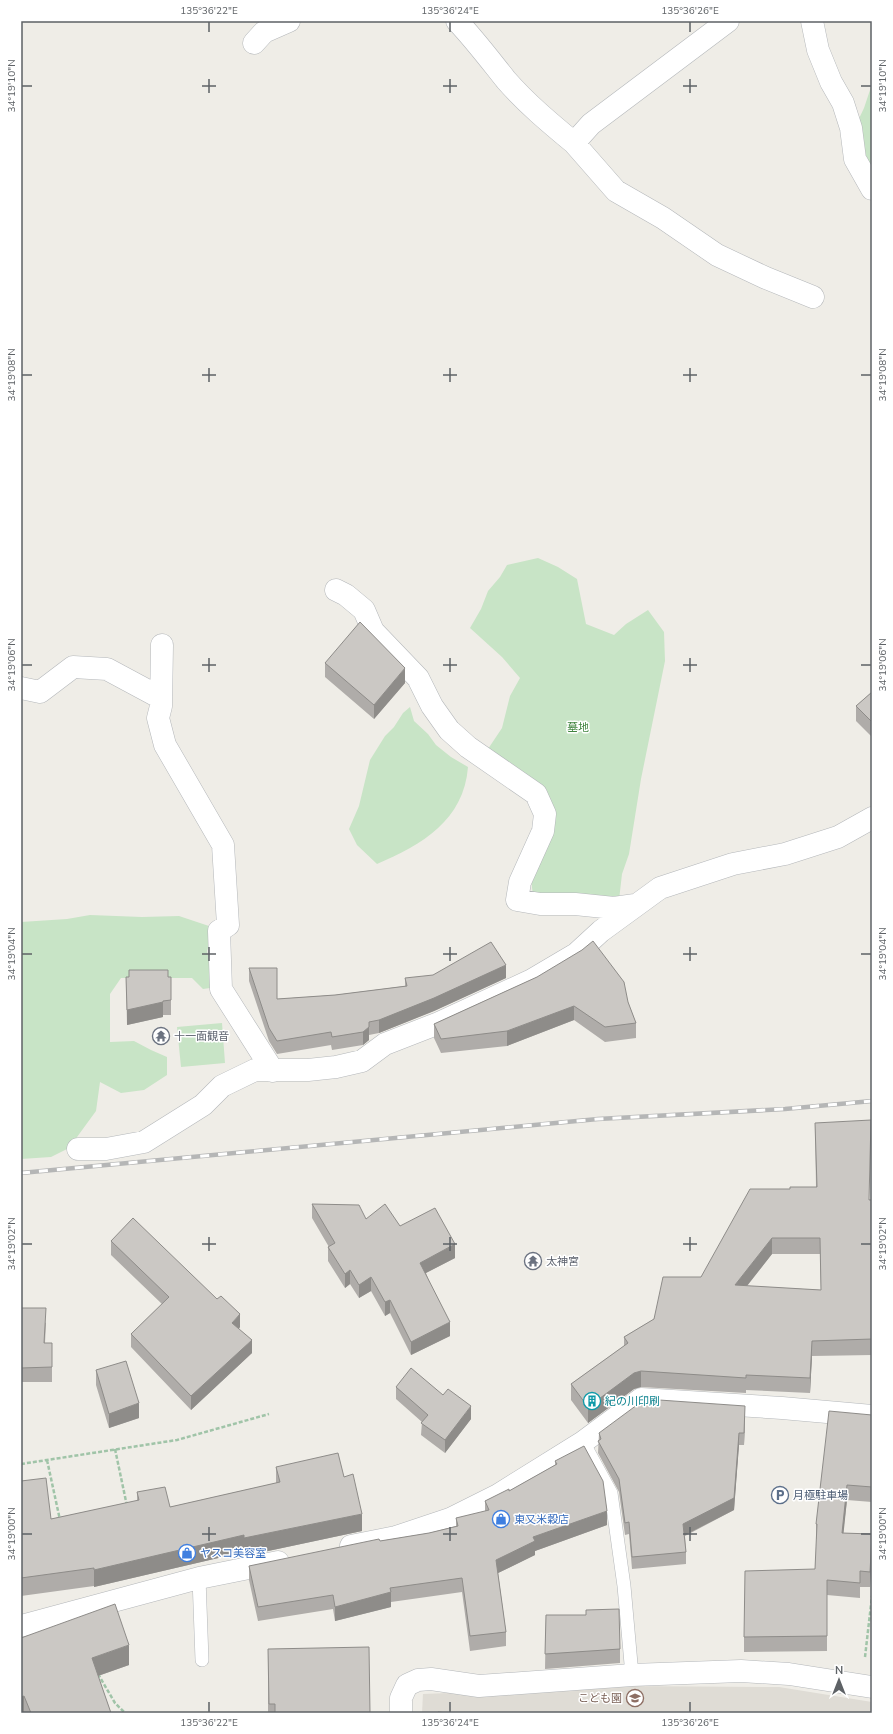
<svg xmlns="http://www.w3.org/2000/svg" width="893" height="1734" font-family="'Nunito Sans','Noto Sans JP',sans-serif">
<rect width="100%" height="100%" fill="#efede7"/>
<!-- education -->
<path fill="#dfdcd5" d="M624,1686L779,1687L872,1702V1713H422L423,1694Z"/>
<!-- green -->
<path fill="#c8e4c6" d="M871,87H872V188L855,127L864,108Z
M538,558L558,567L577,579L586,624L614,635L626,624L648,610L664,632L665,661L641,779L629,854L622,874L619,900L535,899C525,878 541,845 547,823L488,749L502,728L510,696L520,678L502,657L470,628L481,609L488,591L500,577L507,565Z
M410,707L414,721L428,734L436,745L451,757L468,767C464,820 422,845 377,864L357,845L349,829L359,806L370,760L385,736L394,727L403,713Z
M90,915L142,917L179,916L209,926L211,939L207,951L212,971L210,988L203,989L192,978H121L110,994V1042L134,1041L151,1050L167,1057V1075L144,1090L121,1093L100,1082L96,1111L69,1148L51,1157L21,1159V922L67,919Z
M222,1023L225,1063L181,1067L177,1027Z"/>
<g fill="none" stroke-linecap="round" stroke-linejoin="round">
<!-- lane casing -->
<g stroke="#b4b7ba" stroke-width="14">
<path id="lane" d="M583,1442L611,1493L624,1586L632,1675
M199,1578L202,1660"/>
</g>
<!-- street casing -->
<g stroke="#b4b7ba" stroke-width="23">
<path id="street" d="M457,21C475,40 490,60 506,80C527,104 550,123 574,143
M728,21L591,124L574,143L616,191L663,218L717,255L766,278L813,297
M812,21L818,50L831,82L843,103L851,128L855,159L872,189
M254,43L264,32L289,21
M336,590L346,595L364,610L373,631L418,678L432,706L449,730L468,747L536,794L545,814L543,831L520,882L517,900L540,904H575L614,908L635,905
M162,645L161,706L158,718L165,745L223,845L228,925L219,931L221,989L273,1071
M21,688L40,692L73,667L107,669L161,698
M78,1149H106L144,1142L203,1105L222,1086L255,1070H308L336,1067L362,1061L385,1044L439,1023L532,980L576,954L601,931L660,888L733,864L785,854L838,837L872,818
M351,1546L396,1537L450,1519L498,1495L583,1442L641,1399L782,1408L872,1416
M21,1626L199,1578L278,1562
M401,1713V1698L407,1685L418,1680L431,1679L479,1686L632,1675L741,1671L789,1674L872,1687"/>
</g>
<!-- path -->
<path stroke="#a0c4a8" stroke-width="2.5" stroke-dasharray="4 2" stroke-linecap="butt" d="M115,1449L127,1506
M47,1460L60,1520
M21,1464L177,1440L269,1414
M865,1657L872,1596
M98,1674L115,1703L125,1713"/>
<!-- lane -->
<use href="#lane" stroke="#fff" stroke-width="13"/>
<!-- street -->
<use href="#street" stroke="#fff" stroke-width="22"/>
<!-- rail casing -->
<g stroke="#b5b6b6" stroke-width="4.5">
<path id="rail" d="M21,1173L598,1119L785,1109L872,1101"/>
</g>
<!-- rail -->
<use href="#rail" stroke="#fff" stroke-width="3" stroke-dasharray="9" stroke-linecap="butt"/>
</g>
<!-- wall -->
<path fill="#afaca9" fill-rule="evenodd" d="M325,663L405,683L374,719L325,677Z
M872,692V737L856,721V706Z
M249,968L277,999L335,995L405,986V978H506L434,1011L379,1033L369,1035V1040L363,1045L332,1050L331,1045L277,1054L269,1041L249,981Z
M126,977H171V1015H163V1017L127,1025Z
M537,977L628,1002L636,1023V1038L605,1042L574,1020L507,1046L441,1053L434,1038V1024Z
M815,1123L870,1200H872V1355L812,1356L810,1393L746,1390V1393L641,1387L634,1389L588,1423L571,1400V1384L624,1346V1337L654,1319L701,1277L790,1189L816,1187ZM772,1254H820L821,1290L747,1286Z
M312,1204L366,1219L400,1226L455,1258L426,1273L450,1336L411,1355L390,1313L385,1316L371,1291L359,1298L350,1284L345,1288L328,1261V1247H329L312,1218Z
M111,1241L240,1327L239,1329L252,1353L191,1410L131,1347V1334L162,1304L111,1255Z
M21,1308L46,1323L45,1343H52V1382H21Z
M96,1370L139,1418L109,1428L96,1385Z
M396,1387L471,1419L445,1453L421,1435L422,1422L396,1399Z
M872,1415V1502L847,1500L843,1533L872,1534L870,1587H860V1598L827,1595V1651L744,1652V1637L815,1569L817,1539H816V1524Z
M745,1418L744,1445H739L734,1510L685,1536L686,1552V1564L632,1569L629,1534L625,1535L619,1492L598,1453L599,1433Z
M555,1461L607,1525L535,1551V1555L498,1573L506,1632V1646L470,1651L462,1592L391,1602V1607L335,1621L333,1609L258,1621L249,1580V1566L380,1541L429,1533L456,1526V1518L485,1512V1501L509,1491L555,1465Z
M276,1467L344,1477L362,1531L244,1556V1552L94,1587V1586L21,1596V1481L51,1519L137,1501V1492L170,1507L276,1483Z
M546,1615H586L620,1649V1663L545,1669Z
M21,1638L129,1665L98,1676L111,1713H21Z
M268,1649L370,1713H268Z"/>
<!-- shaded-wall -->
<path fill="#8e8c89" d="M405,668V683L374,719V705Z
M506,965V978L434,1011L379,1033V1020Z
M163,1002V1017L127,1025V1010Z
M574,1006V1020L507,1046V1031Z
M369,1027V1040L363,1045V1032Z
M772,1238V1254L735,1301V1285Z
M455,1244V1258L420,1276V1263Z
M350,1270V1284L345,1288V1274Z
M371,1277V1291L359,1298V1285Z
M390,1300V1313L385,1316V1302Z
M240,1314V1327L232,1336V1323Z
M450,1322V1336L411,1355V1342Z
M252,1340V1353L191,1410V1396Z
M812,1341V1356L810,1393V1378Z
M641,1371V1387L634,1389L588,1423V1407L634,1373Z
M139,1403V1418L109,1428V1414Z
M471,1406V1419L445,1453V1440Z
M745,1406V1418L744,1445V1433Z
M739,1433V1445L734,1510L683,1536V1524Z
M847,1485V1500L842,1548V1533Z
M607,1511V1525L535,1551V1555L496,1574V1560L533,1537Z
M362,1514V1531L244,1556V1538Z
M244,1535V1552L94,1587V1570Z
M872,1535V1550L870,1587V1572Z
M391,1592V1607L335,1621V1607Z
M129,1645V1665L92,1678V1658Z
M24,1696V1713H21V1697Z"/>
<!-- building -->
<path fill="#cbc8c4" stroke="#8e8c89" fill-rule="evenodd" d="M360,622L405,668L374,705L325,663Z
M872,692V722L856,706Z
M593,941L624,982L628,1002L636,1023L605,1027L574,1006L507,1031L441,1039L434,1024L537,977L582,950Z
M491,942L506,965L434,998L379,1020L369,1022V1027L363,1032L332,1037L331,1032L277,1041L269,1028L249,968H277V999L335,995L407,986L405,978L433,975Z
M129,970H168V977H171V1000L163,1001V1002L127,1010L126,977H129Z
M871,1120L869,1200H872V1339L812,1341L810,1378L746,1375V1378L641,1371L634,1373L588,1407L571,1384L628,1343L624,1337L654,1319L663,1277H701L750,1189H790V1187H817L815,1123ZM772,1238H820L821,1290L735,1285Z
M312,1204L359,1205L366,1219L385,1204L400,1226L435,1208L455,1244L420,1263L450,1322L411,1342L390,1300L385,1302L371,1277L359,1285L350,1270L345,1274L328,1247L335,1243Z
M133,1218L217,1299L221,1296L240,1314L232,1323L252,1340L191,1396L131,1334L169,1297L111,1241Z
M21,1308H46L44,1343H52V1367L21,1368Z
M126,1361L139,1403L109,1414L96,1370Z
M411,1368L443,1395L448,1389L471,1406L445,1440L421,1423L428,1415L396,1387Z
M645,1399L745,1406L744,1433H739L734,1498L683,1524L686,1552L632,1557L629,1522L625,1523L619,1479L598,1441L601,1439L599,1433Z
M829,1411L872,1415V1487L847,1485L842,1533L872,1534L870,1572L860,1571V1583L827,1580V1636L744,1637L745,1571L815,1569L817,1524H816Z
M584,1446L603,1481L607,1511L533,1537L535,1541L496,1560L506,1632L470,1636L462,1578L390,1588L391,1592L335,1607L333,1595L258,1607L249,1566L379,1539L380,1541L429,1533L458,1526L456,1518L489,1510L485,1501L509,1489V1491L557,1464L555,1461Z
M338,1453L344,1477L353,1474L362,1514L244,1538V1535L94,1570V1568L21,1578V1481L46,1478L51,1519L139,1500L137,1492L165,1487L170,1507L280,1482L276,1467Z
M115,1604L129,1645L92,1658L111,1713H31L24,1696L21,1697V1638Z
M619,1609L620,1649L545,1654L546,1615H586V1610Z
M369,1647L370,1713H275V1704H269L268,1649Z
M438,1712L447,1713H438Z"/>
<!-- ticks -->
<path fill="none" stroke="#5e6266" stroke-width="1.5" d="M209,22V32M450,22V32M690,22V32M209,79V93M450,79V93M690,79V93M22,86H32M202,86H216M443,86H457M683,86H697M861,86H871M209,368V382M450,368V382M690,368V382M22,375H32M202,375H216M443,375H457M683,375H697M861,375H871M209,658V672M450,658V672M690,658V672M22,665H32M202,665H216M443,665H457M683,665H697M861,665H871M209,947V961M450,947V961M690,947V961M22,954H32M202,954H216M443,954H457M683,954H697M861,954H871M209,1237V1251M450,1237V1251M690,1237V1251M22,1244H32M202,1244H216M443,1244H457M683,1244H697M861,1244H871M209,1527V1541M450,1527V1541M690,1527V1541M22,1534H32M202,1534H216M443,1534H457M683,1534H697M861,1534H871M209,1702V1712M450,1702V1712M690,1702V1712"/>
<!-- icons -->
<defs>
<g id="temple-ring" transform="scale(0.9)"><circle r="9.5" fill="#fff" stroke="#6b7280" stroke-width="1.5"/><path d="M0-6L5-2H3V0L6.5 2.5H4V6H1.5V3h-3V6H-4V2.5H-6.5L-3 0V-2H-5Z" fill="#6b7280"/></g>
<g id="building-ring" transform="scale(0.9)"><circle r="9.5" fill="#fff" stroke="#0f9aa8" stroke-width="1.5"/><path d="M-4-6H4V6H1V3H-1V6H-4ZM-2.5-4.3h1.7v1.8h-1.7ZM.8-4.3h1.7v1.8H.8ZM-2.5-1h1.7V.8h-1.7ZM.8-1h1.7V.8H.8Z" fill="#0f9aa8"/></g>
<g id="parking-ring" transform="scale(0.9)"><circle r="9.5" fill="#fff" stroke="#5c6f8a" stroke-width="1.5"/><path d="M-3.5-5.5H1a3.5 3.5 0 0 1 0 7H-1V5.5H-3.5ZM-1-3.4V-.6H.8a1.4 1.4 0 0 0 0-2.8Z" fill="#5c6f8a"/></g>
<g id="shop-ring" transform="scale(0.9)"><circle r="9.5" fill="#fff" stroke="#3f7fe0" stroke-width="1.5"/><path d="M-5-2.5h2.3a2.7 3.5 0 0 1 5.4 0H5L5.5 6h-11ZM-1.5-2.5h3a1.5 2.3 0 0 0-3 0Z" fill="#3f7fe0"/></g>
<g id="school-ring" transform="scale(0.9)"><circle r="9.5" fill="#fff" stroke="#8d6e63" stroke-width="1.5"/><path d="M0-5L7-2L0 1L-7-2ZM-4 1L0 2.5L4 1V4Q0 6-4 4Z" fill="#8d6e63"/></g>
</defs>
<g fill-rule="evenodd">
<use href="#temple-ring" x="161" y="1036"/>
<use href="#temple-ring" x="533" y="1261"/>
<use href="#building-ring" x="592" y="1401"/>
<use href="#parking-ring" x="780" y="1495"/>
<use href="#shop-ring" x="501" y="1519"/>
<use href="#shop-ring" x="187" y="1553"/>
<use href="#school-ring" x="635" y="1698"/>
</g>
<g text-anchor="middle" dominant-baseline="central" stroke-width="3" stroke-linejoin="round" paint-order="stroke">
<!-- park labels -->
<g font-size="11" fill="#40843f" stroke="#fff">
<text x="578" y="727">墓地</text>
</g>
<!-- worship labels -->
<g font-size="11" fill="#5b616d" stroke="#fff" text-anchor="start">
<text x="174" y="1036">十一面観音</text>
<text x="546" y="1261">太神宮</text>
</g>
<!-- culture labels -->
<g font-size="11" fill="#0d838f" stroke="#fff" text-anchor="start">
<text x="605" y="1401">紀の川印刷</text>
</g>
<!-- service labels -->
<g font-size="11" fill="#4e5e75" stroke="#fff" text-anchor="start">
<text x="793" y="1495">月極駐車場</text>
</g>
<!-- shop labels -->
<g font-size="11" fill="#366cbe" stroke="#fff" text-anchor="start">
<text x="514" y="1519">東又米穀店</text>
<text x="200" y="1553">ヤスコ美容室</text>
</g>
<!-- education labels -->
<g font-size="11" fill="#785e54" stroke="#fff" text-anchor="end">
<text x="622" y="1698">こども園</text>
</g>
</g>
<!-- border -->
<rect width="893" height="1734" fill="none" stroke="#ffffff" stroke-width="44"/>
<!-- north arrow -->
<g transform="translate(839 1680)" stroke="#ffffff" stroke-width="3" paint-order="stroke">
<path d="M0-3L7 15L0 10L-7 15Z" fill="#5e6266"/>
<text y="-6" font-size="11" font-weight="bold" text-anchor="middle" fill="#5e6266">N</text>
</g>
<rect x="22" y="22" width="849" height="1690" fill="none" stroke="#5e6266" stroke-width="1.5"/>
<g font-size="10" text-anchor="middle" fill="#5e6266">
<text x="209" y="14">135°36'22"E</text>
<text x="450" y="14">135°36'24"E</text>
<text x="690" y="14">135°36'26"E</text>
<text transform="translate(11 86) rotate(-90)" y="4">34°19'10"N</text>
<text transform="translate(882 86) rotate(-90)" y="4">34°19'10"N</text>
<text transform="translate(11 375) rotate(-90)" y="4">34°19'08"N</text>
<text transform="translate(882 375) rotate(-90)" y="4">34°19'08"N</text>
<text transform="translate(11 665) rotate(-90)" y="4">34°19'06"N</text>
<text transform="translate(882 665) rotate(-90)" y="4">34°19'06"N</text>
<text transform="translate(11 954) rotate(-90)" y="4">34°19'04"N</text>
<text transform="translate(882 954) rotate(-90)" y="4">34°19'04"N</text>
<text transform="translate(11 1244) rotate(-90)" y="4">34°19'02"N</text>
<text transform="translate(882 1244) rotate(-90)" y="4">34°19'02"N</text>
<text transform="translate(11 1534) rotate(-90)" y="4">34°19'00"N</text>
<text transform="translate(882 1534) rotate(-90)" y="4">34°19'00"N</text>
<text x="209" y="1726">135°36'22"E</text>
<text x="450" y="1726">135°36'24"E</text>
<text x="690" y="1726">135°36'26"E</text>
</g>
</svg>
